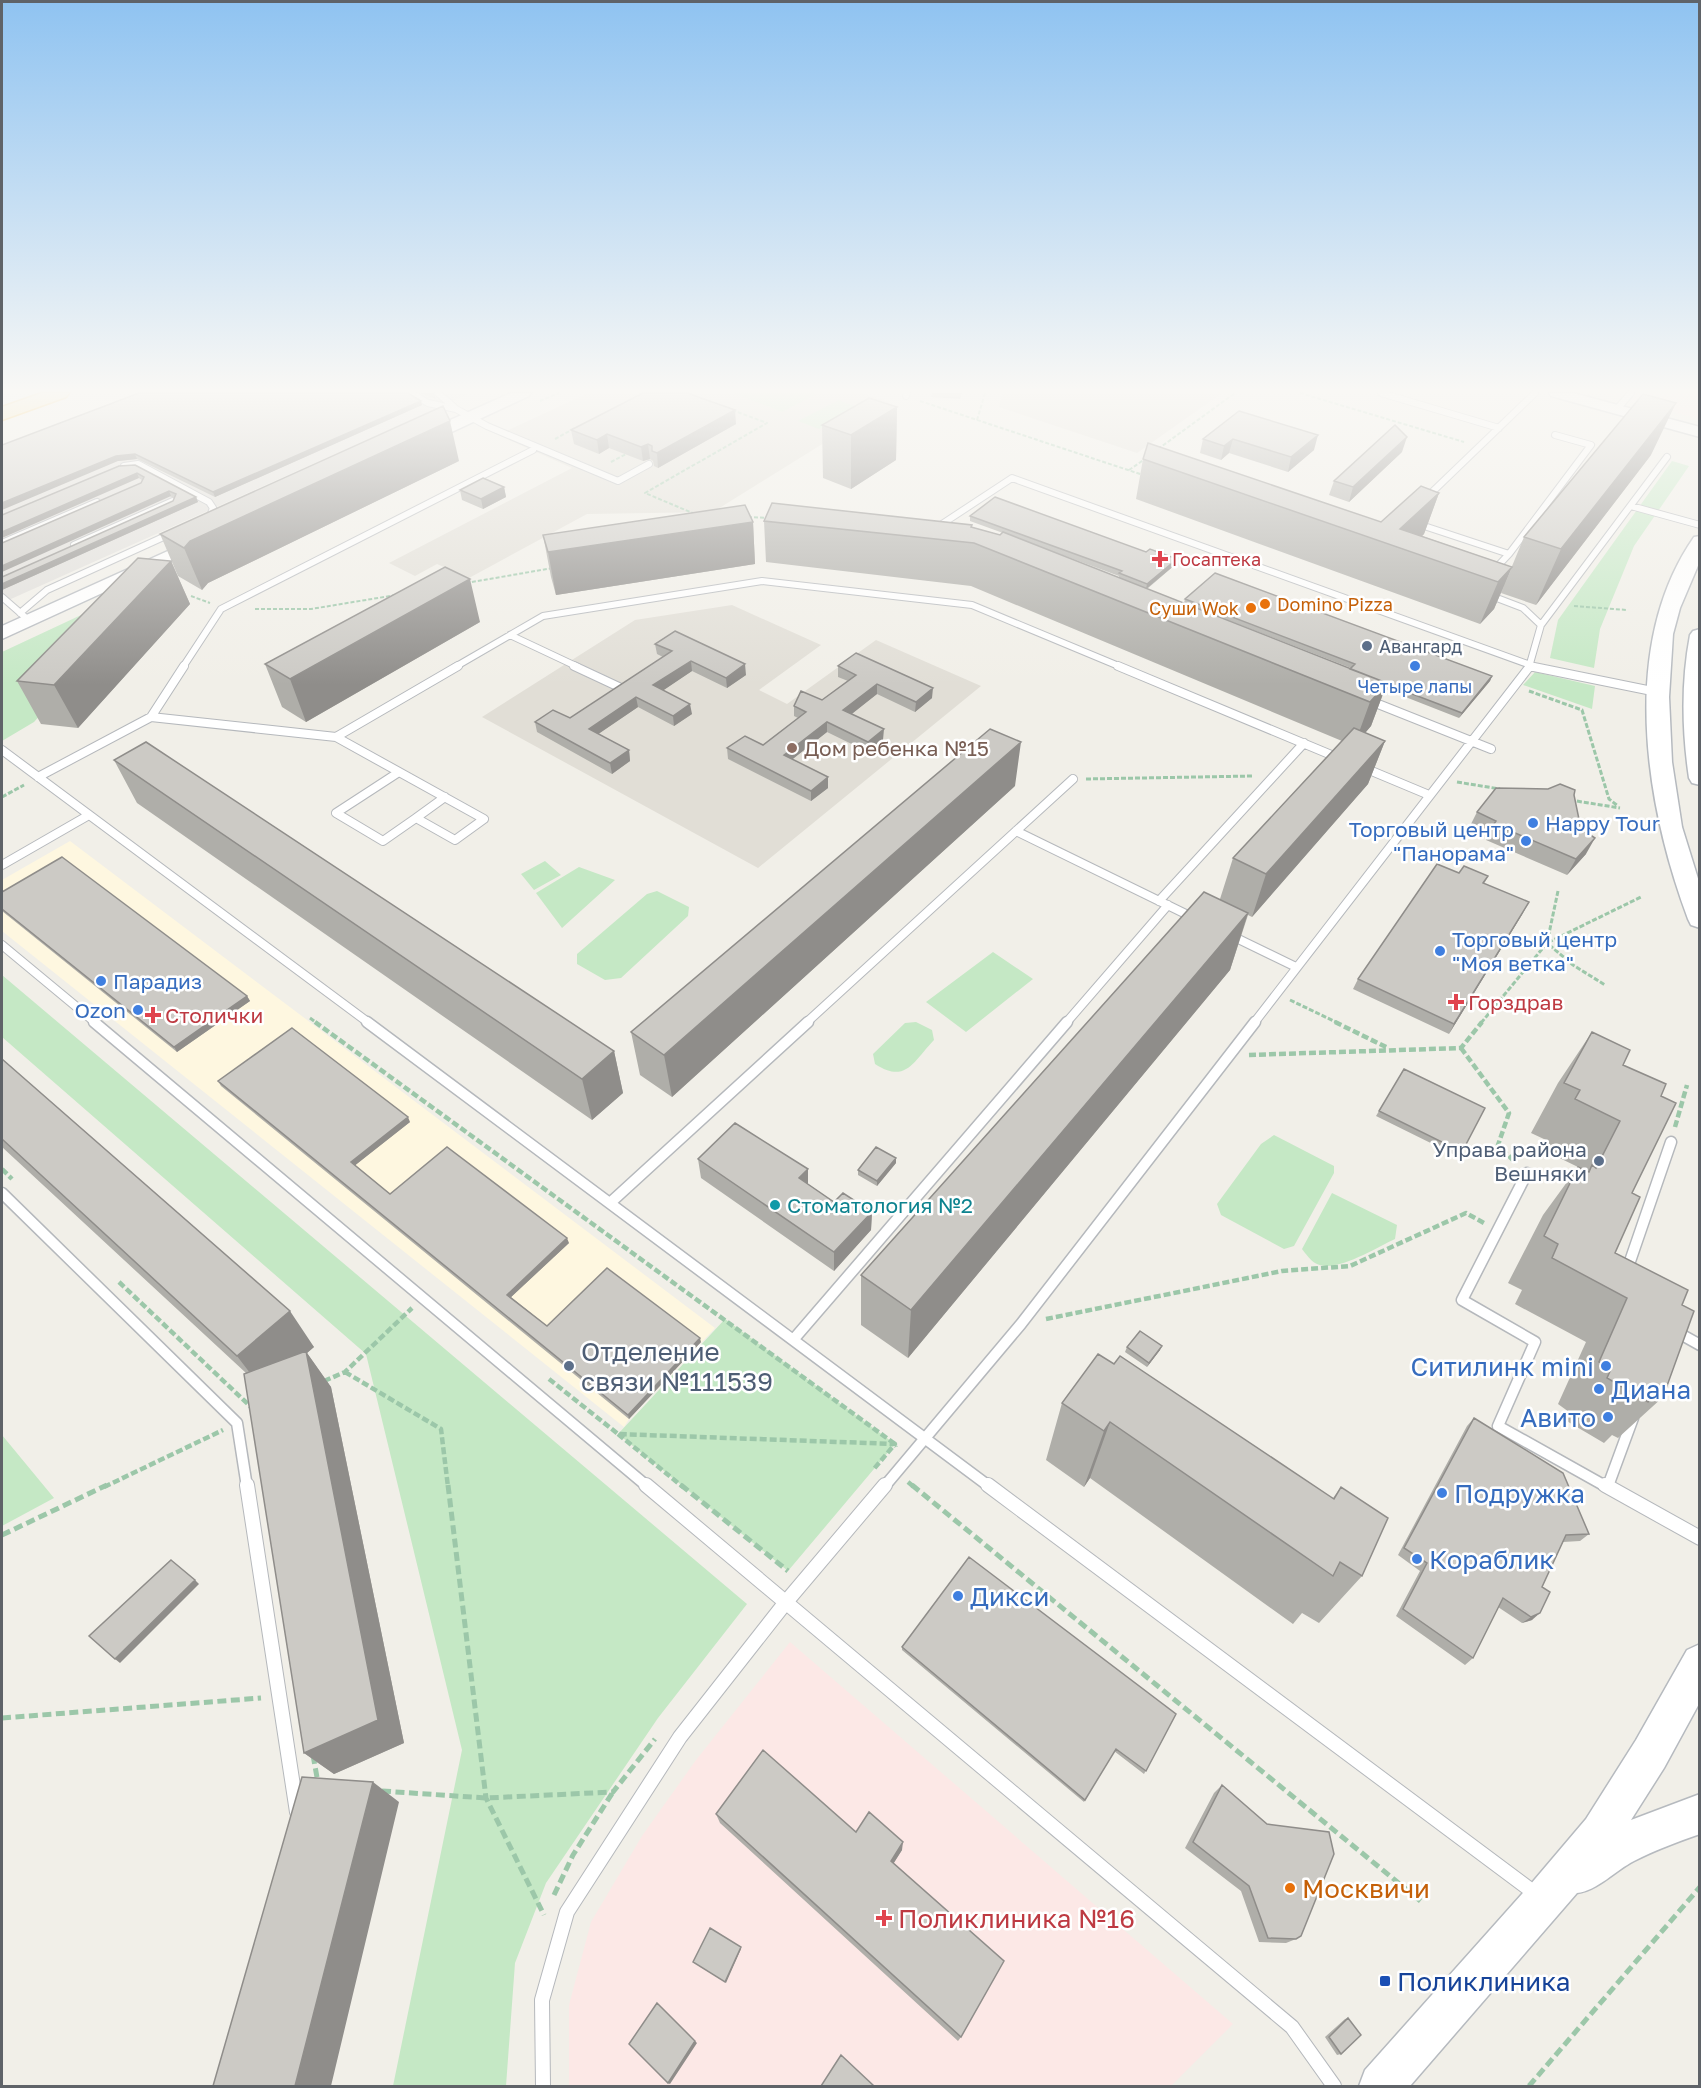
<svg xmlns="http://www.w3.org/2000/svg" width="1701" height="2088" font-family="'Golos Text',sans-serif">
<rect width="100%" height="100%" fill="#f1efe8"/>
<!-- commercial -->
<path fill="#fef7e0" d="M70,841L715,1328L629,1419L624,1427L2,931V880Z"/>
<!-- industrial -->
<path fill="#e0deda" d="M147,393H471L2,603V449Z"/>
<!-- education -->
<path fill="#e1ded6" d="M588,393H862L890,402L713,512L587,514L469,578L437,564L415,576L389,563L572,468L498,435Z
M1002,393H1222L1137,453L999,407Z
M732,605L821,645L759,690L787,704L876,640L981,686L758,868L482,717L635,620Z"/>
<!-- medical -->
<path fill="#fce8e6" d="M1601,393H1699V419L1625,399Z
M790,1642L1233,2024L1171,2086H569V2005L591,1922L642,1836L696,1760Z"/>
<!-- green -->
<path fill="#c5e8c5" d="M734,393H812L816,394L782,412Z
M839,400L859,408L819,429L798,421Z
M1672,461L1689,466L1634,546L1600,629L1594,668L1550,658L1558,620Z
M126,594L150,595L34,722L2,741V652Z
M1535,672L1595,686L1592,709L1523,685Z
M545,861L561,875L534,890L521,874Z
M579,867L615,880L562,928L536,893Z
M657,891L689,907L688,916L621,978L605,980L577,964V954L647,894Z
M993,952L1033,979L966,1032L926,1002Z
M2,975L747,1604L658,1718L546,1883L515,1963L506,2086H393L462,1750L366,1354L2,1037Z
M916,1022L932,1030L934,1040C913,1062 906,1084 875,1064L873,1054L905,1023Z
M1274,1135L1334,1166V1173L1294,1246L1284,1249L1221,1215L1217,1204L1261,1144Z
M1332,1193L1397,1225L1395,1239C1377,1247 1334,1275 1315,1263C1310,1260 1306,1254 1302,1249Z
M725,1319L895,1444L788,1571L618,1434Z
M2,1435L54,1498L2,1526Z"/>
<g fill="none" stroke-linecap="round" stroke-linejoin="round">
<!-- lane-far3 casing -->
<g stroke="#b5b8bc" stroke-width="8">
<path id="lane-far3" d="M411,393L428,403L456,409L487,426L618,481L649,464
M438,393L454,407
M1381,393L1499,428
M906,396L907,393
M1617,409L1631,393
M124,466L138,464L209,502L213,508L210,516L205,518
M1427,497L1535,393
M1631,506L1700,525
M1415,523L1509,554L1493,571
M936,528L1012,478L1536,667
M2,543L97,502
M74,545L173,501
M1509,554L1591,445L1555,435
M1489,595L1523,608L1541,625
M2,597L25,617
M20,613L47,590L170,534
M510,635L578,667
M183,667L221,609L533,450
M455,667L543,616L762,581L972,605L1121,667
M1529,667L1541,625L1667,457"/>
</g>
<!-- lane-far2 casing -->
<g stroke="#b5b8bc" stroke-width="10">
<path id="lane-far2" d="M574,666L619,687
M1118,666L1341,759
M1529,666L1657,692
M1368,700L1491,749
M151,717L184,666
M336,737L484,819L455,840L416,818L383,841L336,813L399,772
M2,750L369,1023
M1362,767L1429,795
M38,777L151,717L336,737L458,666
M416,818L445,797
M1016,831L1194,918
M2,865L89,815
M1159,901L1304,743
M1228,934L1296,967
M2,945L96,1023
M806,1023L1073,779
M1066,1023L1168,905
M1254,1023L1530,666"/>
</g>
<!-- lane-far1 casing -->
<g stroke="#b5b8bc" stroke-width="13">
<path id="lane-far1" d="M94,1022L648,1487
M367,1022L990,1487
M1527,1173L1462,1300L1535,1342L1498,1426L1607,1487
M2,1193L237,1423L247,1487
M610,1203L808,1022
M1627,1270L1671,1142
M1675,1331L1700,1345
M793,1340L1067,1022
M1608,1486L1633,1418
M884,1487L1021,1324L1255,1022"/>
</g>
<!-- lane casing -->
<g stroke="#b5b8bc" stroke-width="16">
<path id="lane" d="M247,1485L297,1812
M646,1485L1292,2027L1334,2086
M988,1485L1536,1894
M1605,1485L1700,1538
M543,2086L542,2000L567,1912L680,1737L786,1602L885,1485"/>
</g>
<!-- secondary casing -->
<g stroke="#b6babf" stroke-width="3">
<path id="secondary" d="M511,393H531L529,396L424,445L418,446L410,441L412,437Z
M1549,393H1573L1700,427V437L1551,396Z
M201,536L207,537L210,541L207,545L2,639V626Z
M1700,536V561L1680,608L1673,634L1669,697L1672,762L1682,827L1700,885V928L1691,925L1688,919C1645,804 1619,645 1694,537Z
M1700,629V785L1692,783L1689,778C1682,731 1681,682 1690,635L1693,631Z
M1700,1644V1702L1664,1768L1631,1820L1700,1794V1834C1677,1842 1655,1850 1634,1861C1616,1870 1597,1891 1577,1893L1410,2086H1359L1365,2070L1530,1885L1586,1819L1636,1740L1687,1650Z"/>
</g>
<!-- highway casing -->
<g stroke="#f9ab00" stroke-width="3">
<path id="highway" d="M42,393H69L66,397L2,420V407Z"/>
</g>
<!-- path-far3 -->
<path stroke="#9cc7a9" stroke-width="2" stroke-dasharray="4 2" stroke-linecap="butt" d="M1300,393L1464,442
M540,401L559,393
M920,401L1143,475
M977,420L985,393
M555,439L575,428
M1158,449L1235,393
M611,462L628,453
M1129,470L1145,459
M695,514L645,493L767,423L732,410
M748,517L770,518
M466,583L553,568
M191,596L210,603
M1574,606L1627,610
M255,609H311L396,595"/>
<!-- path-far2 -->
<path stroke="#9cc7a9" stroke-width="3" stroke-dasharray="5 2" stroke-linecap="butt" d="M1529,691L1582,710L1609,799L1618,806
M1086,779L1253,776
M1457,782L1500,789
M2,797L24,785
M1570,800L1620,808
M1558,891L1547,943L1573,965L1605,985
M1290,1000L1338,1023
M310,1018L317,1023
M1481,1023L1547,943L1641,897"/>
<!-- path-far1 -->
<path stroke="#9cc7a9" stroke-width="4.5" stroke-dasharray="7 3" stroke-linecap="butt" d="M315,1022L895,1444L896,1447
M1335,1022L1388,1048
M1461,1048L1509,1113L1498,1145L1516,1163
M1249,1055L1461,1048L1482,1022
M1675,1127L1687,1085
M2,1169L12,1179
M119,1282L251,1407
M1046,1319L1282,1271L1350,1266L1466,1213L1484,1223
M345,1372L441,1429L448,1487
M549,1379L618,1434L895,1444L873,1470
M324,1381L345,1372L412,1308
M618,1434L683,1487
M908,1482L914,1487
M104,1487L223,1430"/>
<!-- path -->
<path stroke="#9cc7a9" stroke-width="5" stroke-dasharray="9 4.5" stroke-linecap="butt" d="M448,1485L486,1798L544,1915
M681,1485L788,1571
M912,1485L1423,1903
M2,1535L107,1485
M2,1718L261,1698
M313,1755L318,1783
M382,1791L486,1798L613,1792L655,1739
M554,1895L573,1855L613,1792
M1529,2086L1700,1887"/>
<!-- lane-far3 -->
<use href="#lane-far3" stroke="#fff" stroke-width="6"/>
<!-- lane-far2 -->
<use href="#lane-far2" stroke="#fff" stroke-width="8"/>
<!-- lane-far1 -->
<use href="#lane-far1" stroke="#fff" stroke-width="10"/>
<!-- lane -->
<use href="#lane" stroke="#fff" stroke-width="14"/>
<!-- secondary -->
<use href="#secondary" fill="#fff" fill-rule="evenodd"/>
<!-- highway -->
<use href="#highway" fill="#fde293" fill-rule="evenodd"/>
</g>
<!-- wall -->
<path fill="#afaea9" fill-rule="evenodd" d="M419,393H434L436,399Z
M932,393H962L960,399L931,397Z
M694,395L736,424L658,468L654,466L653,461L650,459L643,461L609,448L599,454L574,444L571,430Z
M421,401L422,405L215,497L137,459L118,461L2,445Z
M897,407L896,460L851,489L823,478L822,425Z
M1239,411L1314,450L1288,472L1229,453L1221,460L1200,453L1203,439Z
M1402,452L1349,502L1329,495L1334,481Z
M1651,455L1536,605L1501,593L1524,537Z
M1143,459L1381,522L1439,493L1424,534L1422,536L1512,567L1494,609L1480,624L1136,499Z
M459,461L208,583L202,590L178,576L160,534Z
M119,466L196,497L198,502L2,590V577L173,501L174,498L141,483L142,480Z
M504,487L506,497L483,509L462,500L460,490Z
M970,516L1177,559L1176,564L1147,589L1184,603L1185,599L1492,676L1490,681L1459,718L1385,689L1371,726L1365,733L1385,741L1368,784L1252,917L1248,915L1230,970L908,1358L861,1325V1275L1220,899L1233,858L1342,741L971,586L766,562L764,521L972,527L1000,535L1003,533L970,521ZM1022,540L1119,576V578ZM1217,616L1351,668L1350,669Z
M753,522L755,564L556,595L551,577L543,535Z
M171,561L190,604L78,728L41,724L17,681Z
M480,622L306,722L282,707L265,664Z
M655,644L746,675L727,688L692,671L663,690L692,714L674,726L638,707L598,734L629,750L630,761L612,774L537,732L535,722L570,718L663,657L657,654Z
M838,666L932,698L915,712L877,694L851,714L883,740L868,752L827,732L792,759L828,788L811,801L728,759L727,748L763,745L798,718L794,716V706L822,700L848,681L838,677Z
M114,760L614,1051L623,1093L592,1120L137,803Z
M1015,786L672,1097L640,1075L631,1032Z
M1574,795L1586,854L1567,875L1486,840L1488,836L1469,828L1477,812Z
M1459,873L1488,876L1484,884L1523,913L1449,1034L1353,989L1358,979Z
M2,892L247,996L250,1001L177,1052L2,911Z
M1592,1032L1623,1065L1661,1096L1632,1193L1615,1253L1682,1305L1663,1397L1618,1438L1612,1435L1604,1443L1565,1420L1569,1412L1558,1404L1586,1342L1515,1304L1522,1290L1508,1283L1543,1215L1578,1167L1541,1149L1546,1140L1531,1133L1558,1083Z
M2,1059L314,1347L307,1353L331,1387L404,1743L334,1774L304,1753L246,1373L2,1147Z
M218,1081L410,1122L355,1165L390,1194L569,1243L511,1297L547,1326L701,1342L629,1419L221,1086Z
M1379,1111L1462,1152L1459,1157L1376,1116Z
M698,1159L808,1169V1184L834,1202L872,1212L871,1230L834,1271L701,1178Z
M896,1163L877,1186L858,1175V1170Z
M1127,1347L1160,1350L1147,1367L1125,1352Z
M1062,1403L1333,1498L1341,1487L1362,1576L1319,1623L1302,1613L1293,1624L1090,1478L1084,1487L1046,1460Z
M1474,1418L1589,1534L1580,1541L1563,1542L1542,1587L1532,1620L1522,1623L1498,1607L1473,1658L1465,1665L1396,1616L1420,1571L1398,1555L1467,1426Z
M902,1647L1176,1714L1144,1774L1114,1751L1084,1802L902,1650Z
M1222,1785L1296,1939L1286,1943L1259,1942L1241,1891L1185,1848L1214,1793Z
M716,1814L856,1832L902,1850L893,1864L961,2037L958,2041L720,1823Z
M1348,2018L1341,2054L1337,2055L1325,2037L1345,2019Z"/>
<!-- shaded-wall -->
<path fill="#8f8d8a" d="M421,401L422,405L215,497L213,492Z
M1676,403L1651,455L1536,605L1561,549Z
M897,407L896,460L851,489V435Z
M735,410L736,424L658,468L657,453Z
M450,421L459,461L208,583L202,590L184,548L190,541Z
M607,434L609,448L599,454L597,440Z
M1318,435L1314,450L1288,472L1291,457Z
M1407,437L1402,452L1349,502L1353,487Z
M1233,439L1229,453L1221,460L1224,446Z
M648,444L650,459L643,461L641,447Z
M135,454L137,459L118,461L2,510V503L116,456Z
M137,473L139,478L2,538V532Z
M504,487L506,497L483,509L481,499Z
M169,491L171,496L2,572V566Z
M1439,493L1424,534L1407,551L1400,529Z
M196,497L198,502L2,590V584Z
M753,522L755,564L556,595L548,552Z
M1177,559L1176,564L1146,589L1147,584Z
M171,561L190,604L78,728L54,685Z
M1512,567L1494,609L1480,624L1498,582Z
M470,579L480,622L306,722L290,679Z
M691,661L692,671L655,696L653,685Z
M745,664L746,675L727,688L726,678Z
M1492,676L1490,681L1459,718L1462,713Z
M1387,683L1371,726L1354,746L1370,702Z
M877,684V694L843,721V710Z
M933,688L932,698L915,712L916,702Z
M636,697L638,707L591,739L589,729Z
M690,704L692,714L674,726L673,716Z
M827,722V732L784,766V755Z
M884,729L883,740L868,752V742Z
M1385,741L1368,784L1252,917L1266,874Z
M1021,742L1015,786L672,1097L664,1055Z
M629,750L630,761L612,774L610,763Z
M828,777V788L811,801V791Z
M1595,838L1586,854L1567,875L1576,859Z
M1529,902L1523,913L1449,1034L1454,1024Z
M1248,913L1230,970L908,1358L911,1310Z
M247,996L250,1001L177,1052L174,1047Z
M614,1051L623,1093L592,1120L582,1079Z
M408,1117L410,1122L353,1167L351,1162Z
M896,1158V1163L877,1186V1181Z
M808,1169V1189L799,1178Z
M872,1212L871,1230L834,1271V1252Z
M567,1238L569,1243L509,1299L507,1295Z
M290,1311L314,1347L307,1353L331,1387L404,1743L334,1774L304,1753L264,1391L237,1356Z
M700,1338L701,1342L629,1419L628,1415Z
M1162,1346L1160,1350L1147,1367L1149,1363Z
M1110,1422L1090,1478L1084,1487L1104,1431Z
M195,1580L199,1584L120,1663L115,1659Z
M1540,1613L1532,1620L1522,1623L1531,1617Z
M373,1782L399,1802L331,2086H295Z
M903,1842L902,1850L890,1869L891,1861Z
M741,1947V1949L726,1983L725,1982Z
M657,2003L697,2043L670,2084L668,2083Z"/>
<!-- building -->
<path fill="#cccac5" stroke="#8f8d8a" stroke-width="1.5" d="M139,393H408L421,401L213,492L135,454L116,456L2,503V445Z
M643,393H687L735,410L657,453L652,451V446L648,444L641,447L607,434L597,440L571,430Z
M1643,394L1676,403L1561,549L1524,537Z
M869,398L897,407L851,435L822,425Z
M443,406L450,421L190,541L184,548L160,534Z
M1239,411L1318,435L1291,457L1233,439L1224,446L1203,439Z
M1395,425L1407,437L1353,487L1334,481Z
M1148,443L1381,522L1421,486L1439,493L1400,529L1512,567L1498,582L1143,459Z
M135,465L196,497L2,584V577L173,501L176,494L169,491L2,566V543L141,483L144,477L137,473L2,532V515L119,466Z
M483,478L504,487L481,499L460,490Z
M995,497L1146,552L1150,549L1177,559L1147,584L1119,573L1122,571L970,516Z
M772,503L972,525L971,527L1000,535L1003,532L1387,683L1370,702L974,543L764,521Z
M745,505L753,522L548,552L543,535Z
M138,558L171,561L54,685L17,681Z
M445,567L470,579L290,679L265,664Z
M1215,573L1492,676L1462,713L1386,684L1387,683L1350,669L1355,664L1185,599Z
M675,631L745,664L726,678L691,661L653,685L690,704L673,716L636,697L589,729L629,750L610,763L535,722L553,710L570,718L672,651L655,644Z
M856,653L933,688L916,702L877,684L843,710L884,729L868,742L827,722L784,755L828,777L811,791L727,748L745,736L763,745L806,712L794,706L801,691L822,700L856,675L838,666Z
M1354,728L1385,741L1266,874L1233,858Z
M990,729L1021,742L664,1055L631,1032Z
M146,742L614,1051L582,1079L114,760Z
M1560,784L1575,790L1574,795L1581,829L1595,838L1576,859L1494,824L1496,821L1477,812L1496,788L1548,789Z
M62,857L247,996L174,1047L2,909V892Z
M1437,864L1459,873L1464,866L1488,876L1483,883L1529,902L1454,1024L1358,979Z
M1204,892L1248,913L911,1310L861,1275Z
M292,1028L408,1117L351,1162L390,1194L447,1147L567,1238L507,1295L547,1326L607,1268L700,1338L628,1415L218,1081Z
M1592,1032L1630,1050L1623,1065L1666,1084L1661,1096L1676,1103L1632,1193L1640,1197L1615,1253L1688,1290L1682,1305L1694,1311L1663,1397L1653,1391L1648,1402L1607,1378L1611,1369L1599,1362L1627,1298L1552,1258L1558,1244L1544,1236L1578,1167L1589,1172L1592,1165L1596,1168L1620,1121L1575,1099L1580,1090L1564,1083Z
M2,1059L290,1311L237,1356L2,1139Z
M1404,1069L1485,1108L1462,1152L1379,1111Z
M735,1123L808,1169L799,1178L834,1202L843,1193L872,1212L834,1252L698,1159Z
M876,1147L896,1158L877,1181L858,1170Z
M1140,1331L1162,1346L1149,1363L1127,1347Z
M306,1351L378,1720L304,1753L244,1374Z
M1098,1354L1114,1364L1120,1356L1334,1499L1341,1487L1388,1518L1362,1576L1340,1562L1333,1576L1110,1422L1104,1431L1062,1403Z
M1474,1418L1563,1473L1589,1534L1566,1535L1542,1587L1550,1592L1540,1613L1531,1617L1503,1598L1473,1658L1403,1609L1427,1563L1404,1548Z
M969,1557L1176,1714L1146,1771L1116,1749L1085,1800L902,1647Z
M171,1560L195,1580L115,1659L89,1636Z
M763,1750L856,1832L869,1812L903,1842L891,1861L1004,1961L961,2037L716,1814Z
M302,1777L373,1782L295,2086H213Z
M1222,1785L1267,1824L1329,1832L1334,1854L1301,1936L1296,1939L1268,1938L1249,1886L1193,1842Z
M710,1928L741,1947L725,1982L693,1962Z
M657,2003L695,2041L668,2083L629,2044Z
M1348,2018L1361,2035L1341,2054L1329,2037Z
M841,2055L874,2086H821Z"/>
<!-- sky -->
<linearGradient id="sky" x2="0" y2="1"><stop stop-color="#8fc3f1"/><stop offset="0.57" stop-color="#f9f8f5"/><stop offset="1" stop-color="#f9f8f5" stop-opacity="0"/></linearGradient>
<rect width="1701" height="685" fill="url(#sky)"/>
<!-- markers -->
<g fill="#e0444e" stroke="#fff" stroke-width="2">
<path d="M1157 550h6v6h6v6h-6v6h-6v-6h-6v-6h6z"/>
<path d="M1453 993h6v6h6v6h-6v6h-6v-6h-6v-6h6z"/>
<path d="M150 1006h6v6h6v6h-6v6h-6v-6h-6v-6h6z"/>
<path d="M881 1909h6v6h6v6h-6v6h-6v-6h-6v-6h6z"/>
</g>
<g fill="#e8710a" stroke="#fff" stroke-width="2">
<circle cx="1265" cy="604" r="6"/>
<circle cx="1251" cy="608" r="6"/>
<circle cx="1290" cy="1888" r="6"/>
</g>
<g fill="#5c6f8a" stroke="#fff" stroke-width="2">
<circle cx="1367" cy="646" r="6"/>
<circle cx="1599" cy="1161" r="6"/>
<circle cx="569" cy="1366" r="6"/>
</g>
<g fill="#3f7fe0" stroke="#fff" stroke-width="2">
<circle cx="1415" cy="666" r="6"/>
<circle cx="1533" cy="823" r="6"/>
<circle cx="1526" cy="841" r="6"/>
<circle cx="1440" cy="951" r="6"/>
<circle cx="101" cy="981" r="6"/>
<circle cx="138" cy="1010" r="6"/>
<circle cx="1606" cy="1366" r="6"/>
<circle cx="1599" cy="1389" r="6"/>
<circle cx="1608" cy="1417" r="6"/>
<circle cx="1442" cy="1493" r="6"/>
<circle cx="1417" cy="1559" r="6"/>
<circle cx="958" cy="1596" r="6"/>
</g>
<circle fill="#8d6e63" stroke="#fff" stroke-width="2" cx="792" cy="748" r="6"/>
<circle fill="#0f9aa8" stroke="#fff" stroke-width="2" cx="775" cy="1205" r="6"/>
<rect fill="#1a4fb4" stroke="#fff" stroke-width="2" x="1379" y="1975" width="12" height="12" rx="3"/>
<g text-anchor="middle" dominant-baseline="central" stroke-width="5" stroke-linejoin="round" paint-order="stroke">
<!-- far-health labels -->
<g font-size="18" fill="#be3a42" stroke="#fff" text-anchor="start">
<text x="1172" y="559">Госаптека</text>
</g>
<!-- far-food labels -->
<g font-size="18" fill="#c56008" stroke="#fff" text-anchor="start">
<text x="1277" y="604">Domino Pizza</text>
<text x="1239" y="608" text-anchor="end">Суши Wok</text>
</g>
<!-- far-service labels -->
<g font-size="18" fill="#4e5e75" stroke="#fff" text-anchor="start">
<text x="1379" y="646">Авангард</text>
</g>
<!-- far-shop labels -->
<g font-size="18" fill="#366cbe" stroke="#fff">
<text x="1415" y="686">Четыре лапы</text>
</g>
<!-- education labels -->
<g font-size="21" fill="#785e54" stroke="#fff" text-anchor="start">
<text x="804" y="748">Дом ребенка №15</text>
</g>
<!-- shop labels -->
<g font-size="21" fill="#366cbe" stroke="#fff" text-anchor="start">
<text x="1545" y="823">Happy Tour</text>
<text x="1514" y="829" text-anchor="end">Торговый центр<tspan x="1514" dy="24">"Панорама"</tspan></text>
<text x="1452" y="939">Торговый центр<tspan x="1452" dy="24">"Моя ветка"</tspan></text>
<text x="113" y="981">Парадиз</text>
<text x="126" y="1010" text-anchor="end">Ozon</text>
</g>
<!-- health labels -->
<g font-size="21" fill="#be3a42" stroke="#fff" text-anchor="start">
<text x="1468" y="1002">Горздрав</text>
<text x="165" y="1015">Столички</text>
</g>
<!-- service labels -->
<g font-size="21" fill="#4e5e75" stroke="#fff" text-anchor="end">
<text x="1587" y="1149">Управа района<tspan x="1587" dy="24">Вешняки</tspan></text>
</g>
<!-- culture labels -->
<g font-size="21" fill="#0d838f" stroke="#fff" text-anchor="start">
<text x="787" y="1205">Стоматология №2</text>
</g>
<!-- near-service labels -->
<g font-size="26" fill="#4e5e75" stroke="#fff" text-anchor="start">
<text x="581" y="1351">Отделение<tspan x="581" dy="30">связи №111539</tspan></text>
</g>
<!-- near-shop labels -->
<g font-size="26" fill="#366cbe" stroke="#fff" text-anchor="start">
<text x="1594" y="1366" text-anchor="end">Ситилинк mini</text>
<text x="1611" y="1389">Диана</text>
<text x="1596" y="1417" text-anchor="end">Авито</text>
<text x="1454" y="1493">Подружка</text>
<text x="1429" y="1559">Кораблик</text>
<text x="970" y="1596">Дикси</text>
</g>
<!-- near-food labels -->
<g font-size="26" fill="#c56008" stroke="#fff" text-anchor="start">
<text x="1302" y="1888">Москвичи</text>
</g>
<!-- near-health labels -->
<g font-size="26" fill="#be3a42" stroke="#fff" text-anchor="start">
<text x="898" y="1918">Поликлиника №16</text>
</g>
<!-- near-transit labels -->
<g font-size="26" fill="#164399" stroke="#fff" text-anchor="start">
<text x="1397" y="1981">Поликлиника</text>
</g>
</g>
<!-- border -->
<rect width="1701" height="2088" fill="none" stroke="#5f6368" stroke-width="6"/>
</svg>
